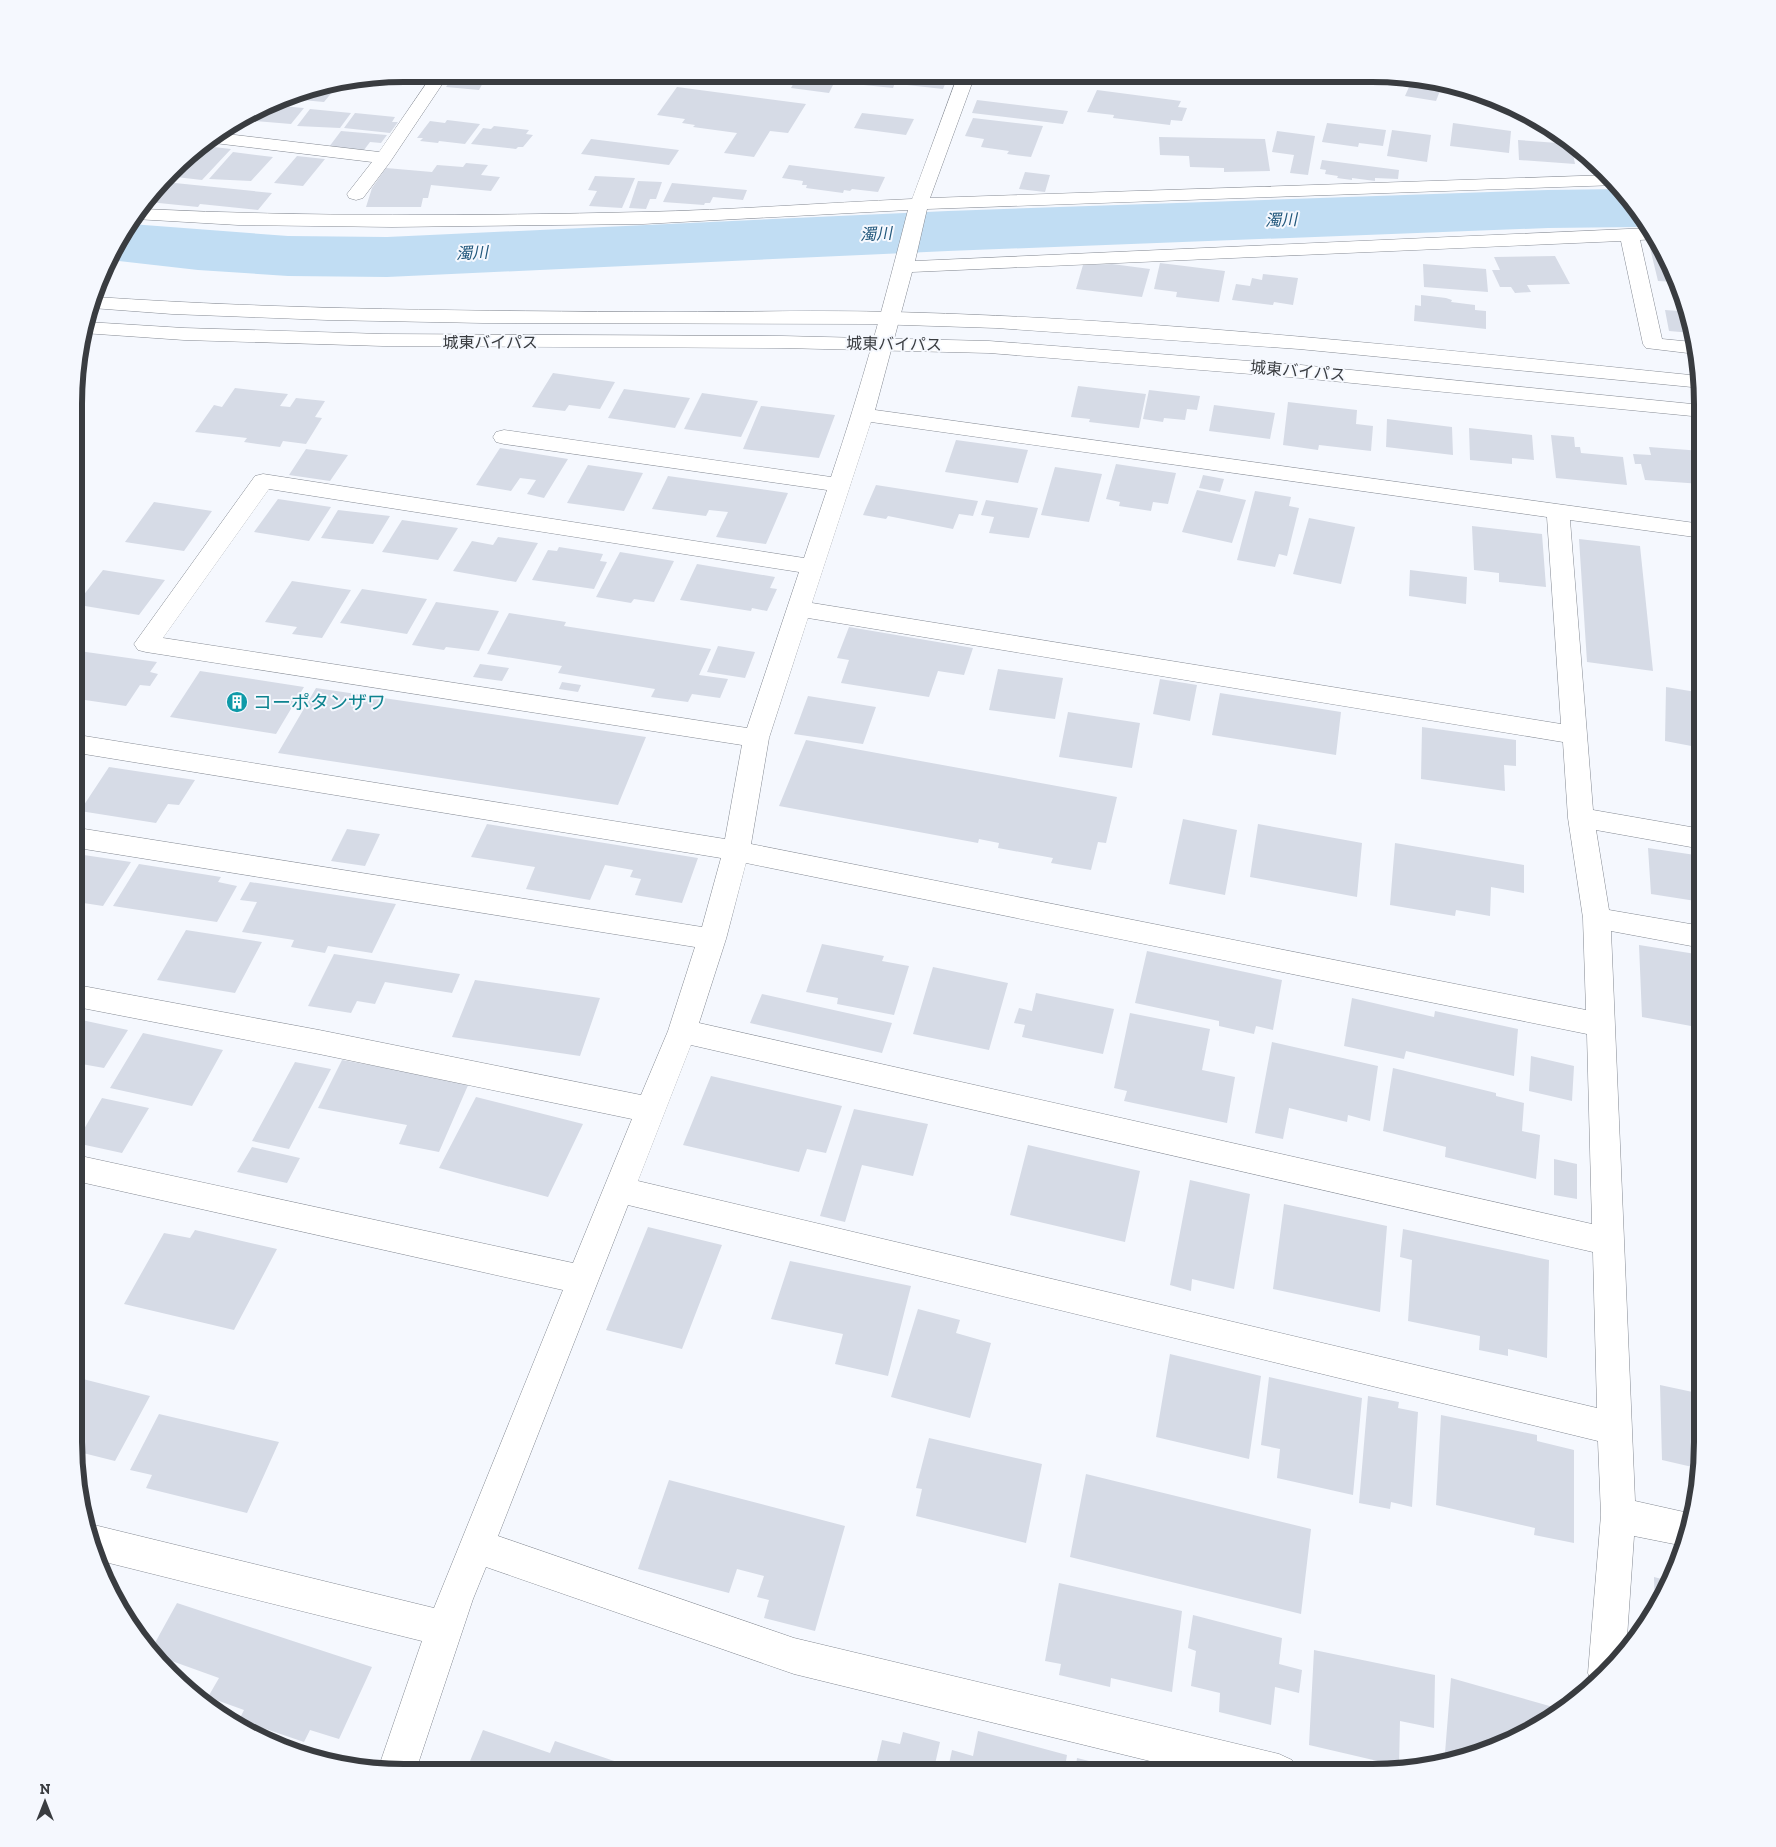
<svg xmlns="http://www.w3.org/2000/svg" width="1776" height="1847" font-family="'Zilla Slab','Noto Sans JP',serif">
<rect width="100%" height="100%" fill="#f5f8fe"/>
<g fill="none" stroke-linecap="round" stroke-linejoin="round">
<!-- river -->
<path fill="#c1ddf3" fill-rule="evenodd" d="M1620,189L1648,224L1636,227L1548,228L948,251L387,277L288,276L198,270L110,260L118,239L131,224L288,236L387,237L948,211L1548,190Z"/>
</g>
<!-- building -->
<path fill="#d6dbe6" d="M455,74H537L533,81L513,79L511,83L484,81L479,90L446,87Z
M798,75H838L829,93L791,88Z
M859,75H898L893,88L854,84Z
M902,75H949L943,89L898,84Z
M1365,76L1414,77L1443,83L1436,101L1405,96L1409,87L1364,79Z
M338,85L324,102L302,100L311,89Z
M677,87L806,104L788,133L770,131L754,157L724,153L737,133L693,127L695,125L682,123L685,119L657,115Z
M1097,90L1181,101L1178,107L1187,108L1182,121L1171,120L1170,125L1113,118L1114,115L1087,112Z
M977,100L1068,111L1063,124L972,113Z
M269,105L304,108L291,124L255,121Z
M310,109L351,113L340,128L297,126Z
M355,113L395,117L392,122H398L390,133L344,128Z
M862,113L914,119L906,135L854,128Z
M973,118L1043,126L1031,157L1007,154L1009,151L981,147L984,139L965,136Z
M447,120L480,124L465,144L439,141L438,143L420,141L423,138H417L430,121L445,123Z
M1327,123L1386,130L1383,146L1359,143L1358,147L1322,142Z
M1453,123L1511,131L1509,153L1450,146Z
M494,126L529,130L526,134L533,135L523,147H518L516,149L471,144L483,128L491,129Z
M1392,130L1431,135L1427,162L1387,156Z
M341,131L387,135L381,143L370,142L364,150L329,147Z
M1277,131L1315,136L1308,175L1290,173L1294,155L1272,152Z
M1159,137L1265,139L1270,171L1224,172V168L1190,167L1189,156L1160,155Z
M591,139L679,150L669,165L581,154Z
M1518,140L1571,144L1575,164L1519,160Z
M205,146L231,149L202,180L176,177Z
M233,152L273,157L251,181L209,179Z
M1584,154L1598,165L1586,164Z
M297,156L325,159L303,186L274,183Z
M1322,160L1399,170L1398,179L1375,178V181L1352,178V180L1337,178L1338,176L1325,174L1326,170L1320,169Z
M466,163L488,165L481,175L500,177L491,191L431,185L428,198H423L421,207H366L372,188L386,168L432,172L437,165L463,167Z
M789,165L885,177L878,192L852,189L850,191L844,190L843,193L806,188L807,185H802L803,181L782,178Z
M1025,172L1050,175L1045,192L1019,189Z
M595,176L635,178L622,208L589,206L597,191L588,190Z
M638,181L662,182L656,199H650L646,209L629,208Z
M165,182L272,193L258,210L200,204L198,207L149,202Z
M672,183L747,190L743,200L713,197L710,203H705L704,205L663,202Z
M1650,248L1660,249L1677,282L1658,281Z
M1555,256L1570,284L1527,285L1531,292L1515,293L1511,287H1500L1492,270H1500L1494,257Z
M1160,263L1225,271L1219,302L1176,297L1177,292L1154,289Z
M1112,264L1150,269L1142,297L1076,289L1083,265Z
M1423,264L1486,269L1488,292L1424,287Z
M1263,274L1298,278L1293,305L1274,302L1273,305L1232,300L1236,284L1250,286L1252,278L1262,280Z
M1421,295L1446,298L1452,300L1451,302L1475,305V310L1486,311V329L1414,321L1415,305L1421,306Z
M1678,307L1687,308L1692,333L1669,331L1665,310L1679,311Z
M553,373L615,382L600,409L569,405L565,411L532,407Z
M1078,386L1146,394L1139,428L1089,422L1090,419L1071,417Z
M235,388L288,394L280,406L290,407L296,398L325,401L315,417L322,418L306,444L283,441L280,447L244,442L247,438L195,432L214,405L222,407Z
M624,389L690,398L675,428L608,418Z
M1149,390L1200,396L1197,410L1187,409L1185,420L1164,418L1163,422L1143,419Z
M702,393L758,401L741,437L684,429Z
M1288,402L1357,410L1356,424L1373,426L1371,451L1319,445L1318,450L1283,445Z
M1214,405L1275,413L1270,439L1209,431Z
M761,406L835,415L819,458L743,449Z
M1387,419L1452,427L1453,455L1386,447Z
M1469,428L1532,435L1534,460L1512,458V464L1470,460Z
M1551,435L1574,437L1575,447H1580L1581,453L1623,457L1627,485L1556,478Z
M956,440L1028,450L1018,483L945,472Z
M1649,447L1702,451V484L1645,480L1641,464H1635L1633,454L1651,455Z
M500,448L568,459L544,498L527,494L536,480L520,478L511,491L476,485Z
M306,449L348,455L330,481L289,475Z
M1116,464L1176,473L1168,504L1153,502L1151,511L1119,506L1120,502L1106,499Z
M588,465L643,473L624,511L567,503Z
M1055,467L1102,474L1089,522L1041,515Z
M1203,475L1224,479L1220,492L1199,488Z
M668,476L788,493L766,544L716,537L728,512L709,510L706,516L652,509Z
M876,485L978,501L973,516L959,514L953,529L888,516L886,519L863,515Z
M1197,490L1246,500L1232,543L1182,532Z
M1255,491L1291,497L1289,506L1299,508L1287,556L1279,554L1275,567L1237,560Z
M278,499L331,507L309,541L254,532Z
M986,500L1038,508L1029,538L989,533L994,517L981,515Z
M154,502L212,511L184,551L125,542Z
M338,510L390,516L373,544L321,538Z
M1309,518L1355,527L1341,584L1293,574Z
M402,520L458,528L438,560L382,552Z
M1472,526L1542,534L1546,587L1499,582V573L1474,570Z
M498,537L538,543L516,582L453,571L472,541L493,545Z
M1579,539L1640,546L1653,671L1587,662Z
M559,547L603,554L600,561L607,562L594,589L532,580L548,550L557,551Z
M620,552L674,561L654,602L634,599L631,603L596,597Z
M697,564L775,577L770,588L777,589L767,611L752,608L751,611L680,600Z
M103,570L165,580L139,615L79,605V601Z
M1410,570L1467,577L1466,604L1409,596Z
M292,581L351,590L322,638L292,634L297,627L265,622Z
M362,589L427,599L407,634L340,623Z
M436,602L499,611L479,651L446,647L444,650L412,645Z
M509,613L566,622L564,626L711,649L699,675L728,679L720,698L692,694L688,702L651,697L655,689L558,673L562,666L487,654Z
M849,627L973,648L964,675L938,671L929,697L841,683L849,660L837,658Z
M718,646L755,652L745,678L707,672Z
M79,651L157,662L150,672L158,674L150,686L140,685L126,706L78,699Z
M480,664L509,668L502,681L473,677Z
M998,669L1063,678L1055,719L989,710Z
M200,671L304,687L276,734L170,717Z
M1160,679L1197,685L1190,721L1153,714Z
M562,682L581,685L578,692L559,689Z
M1666,687L1702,693V748L1665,741Z
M316,688L646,737L618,805L278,753Z
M1220,693L1341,712L1336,755L1212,735Z
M808,696L876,707L863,744L794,734Z
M1068,712L1140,723L1132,768L1059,757Z
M1422,727L1516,740V766L1504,765L1505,791L1421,779Z
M806,740L1117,797L1106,843L1098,842L1091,870L1051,863L1053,858L998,848L999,843L979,839L978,843L779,806Z
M109,767L195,780L179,805L168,804L156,823L80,811Z
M1183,819L1237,830L1225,895L1169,884Z
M487,824L698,858L682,903L635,895L641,879L630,877L633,870L605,865L590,900L526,889L535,867L471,857Z
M1258,824L1362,843L1357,897L1250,877Z
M347,829L380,834L365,866L331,861Z
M1395,843L1524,865V893L1491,887L1490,916L1456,910L1455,916L1390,905Z
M1648,848L1702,856V902L1651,894Z
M77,854L131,862L103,906L77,902Z
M139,864L221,877L218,882L237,886L217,922L113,906Z
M250,882L396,904L372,953L328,946L325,953L291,947L294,940L242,932L257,902L240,900Z
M186,930L262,942L235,993L157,980Z
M822,944L884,956L882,961L909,966L894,1015L837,1004L838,998L806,992Z
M1639,945L1702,955V1028L1642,1017Z
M1147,951L1282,980L1273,1030L1256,1026L1254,1034L1219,1026V1021L1135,1003Z
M334,954L460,974L452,993L385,982L375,1004L357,1001L351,1013L308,1006Z
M933,967L1008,983L989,1050L913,1034Z
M475,980L600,998L580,1056L452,1037Z
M1036,993L1114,1009L1103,1054L1022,1037L1025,1025L1014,1023L1019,1008L1032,1011Z
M762,994L892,1023L882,1053L750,1023Z
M1352,998L1434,1017L1435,1011L1518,1029L1514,1076L1406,1051L1404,1059L1344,1046Z
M1130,1013L1210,1029L1202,1070L1235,1077L1227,1123L1124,1101L1127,1091L1114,1088Z
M77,1019L128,1030L104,1068L76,1063Z
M143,1033L223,1050L192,1106L110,1088Z
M1272,1042L1378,1066L1370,1121L1348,1115L1347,1122L1289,1108L1283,1139L1255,1133Z
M1531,1056L1574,1066L1572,1101L1529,1091Z
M342,1060L469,1083L439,1152L399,1144L407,1125L318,1108Z
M295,1062L331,1069L289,1149L252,1141Z
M1393,1068L1496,1093V1096L1524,1103L1522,1131L1540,1135L1536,1179L1445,1157L1446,1147L1383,1131Z
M711,1076L842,1106L826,1153L807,1149L799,1172L683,1145Z
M476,1097L583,1124L548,1197L439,1168Z
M102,1098L149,1108L122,1153L76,1143Z
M854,1109L928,1124L913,1176L862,1165L845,1222L820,1216Z
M1028,1145L1140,1171L1125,1242L1010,1215Z
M252,1147L300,1158L287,1183L237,1172Z
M1554,1159L1577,1164V1199L1554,1195Z
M1190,1180L1250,1194L1234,1289L1192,1279L1191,1291L1170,1285Z
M1284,1204L1387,1226L1380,1312L1273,1289Z
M648,1227L722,1245L682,1349L606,1330Z
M1403,1229L1549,1260L1547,1358L1508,1349V1356L1479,1350L1480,1336L1408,1321L1412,1260L1400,1257Z
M195,1230L277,1249L234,1330L124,1304L164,1233L190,1238Z
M790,1261L911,1286L888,1376L835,1364L843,1334L771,1319Z
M918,1309L960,1320L956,1333L991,1343L970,1418L891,1397Z
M1170,1354L1261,1376L1249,1459L1156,1437Z
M75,1377L150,1396L115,1461L75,1451Z
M1269,1377L1362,1398L1353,1495L1277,1478L1280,1449L1261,1445Z
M1660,1385L1702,1394L1701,1469L1662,1460Z
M1368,1396L1399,1402L1398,1408L1418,1412L1412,1507L1391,1502L1390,1509L1359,1503Z
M159,1414L279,1442L247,1513L146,1488L152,1475L130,1470Z
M1441,1415L1537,1435V1441L1574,1450V1543L1534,1535L1535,1528L1436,1505Z
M929,1438L1042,1464L1026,1543L916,1516L922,1489L916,1488Z
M1086,1474L1311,1529L1301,1614L1070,1557Z
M669,1480L845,1526L815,1631L764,1618L769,1600L757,1597L764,1576L737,1569L729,1593L638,1569Z
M1654,1577L1669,1581L1655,1612Z
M1059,1583L1182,1611L1172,1692L1111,1678L1110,1687L1059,1675L1061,1664L1045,1661Z
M177,1603L372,1667L339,1739L310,1730L304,1742L239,1720L244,1710L208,1697L219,1678L155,1655L151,1650Z
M1193,1615L1282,1638L1279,1664L1302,1670L1299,1693L1275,1687L1271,1725L1219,1712L1220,1693L1191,1686L1196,1651L1188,1648Z
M1314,1650L1435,1675L1434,1728L1400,1721L1399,1766L1309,1745Z
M1451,1678L1553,1707V1719L1477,1756L1464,1758L1445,1753Z
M483,1730L550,1753L555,1741L632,1767L630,1773H465Z
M978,1731L1067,1755L1064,1773H947L952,1750L973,1756Z
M903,1732L940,1742L933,1773H874L882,1740L900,1744Z
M1077,1758L1133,1772V1773H1075Z"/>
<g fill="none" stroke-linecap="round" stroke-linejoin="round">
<!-- minor casing -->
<g stroke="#858a93" stroke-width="1">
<path id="minor" d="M433,74H449L390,162L363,198L356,200L349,198L347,194L372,162L206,142L218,133L379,152Z
M958,75H975L930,198L1609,175L1617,185L927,209L915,261L1650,228L1655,239L1640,240L1662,339L1693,342L1696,354L1646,348L1643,344L1621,241L912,272L875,410L1702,524V538L1570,520L1593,810L1702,829V849L1596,830L1609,910L1702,926V948L1611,931L1635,1501L1693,1514L1691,1528L1684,1546L1634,1536L1626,1652L1620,1661L1592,1685L1588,1673L1601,1515L1598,1441L628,1205L498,1536L794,1638L1279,1754L1292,1760L1298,1773H1199L794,1674L486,1567L473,1599L415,1773L377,1772L422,1641L97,1560L91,1548L87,1525L90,1524L434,1608L563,1290L76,1181V1155L573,1263L632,1119L319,1054L77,1007V985L319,1030L641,1095L668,1031L695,947L78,848V828L702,927L721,858L78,753V735L725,839L742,745L146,652L138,650L134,644L255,476L263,474L804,558L827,490L504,444L496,442L493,437L496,432L504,430L831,477C861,389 885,300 908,210L643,224L392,227L238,225L135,219L143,209C309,217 476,216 642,212C732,210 822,203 912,199ZM871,422L1547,517L1561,724L812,603ZM269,489L799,572L747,728L163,638ZM808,618L1563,742L1568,818L1583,918L1586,1010L751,844L769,738ZM746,863L1587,1034L1592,1224L699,1023L726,939ZM691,1045L1593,1252L1597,1408L638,1181Z"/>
</g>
<!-- highway casing -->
<g stroke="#858a93" stroke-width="1">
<path id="highway" d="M96,297C287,310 478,311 669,312C745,312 820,310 895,312C1164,319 1432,349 1700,376L1702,388L1299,349L996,328L873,324L483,323L327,320L172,314L92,308Z
M87,322L184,328L383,334L782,336L989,341L1301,365L1702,405V417L1301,378L989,353L782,348L383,346L184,340L83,333Z"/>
</g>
<!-- minor -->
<use href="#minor" fill="#fff" fill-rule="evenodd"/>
<!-- highway -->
<use href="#highway" fill="#fff" fill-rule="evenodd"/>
</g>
<!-- icons -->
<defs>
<g id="building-disc" transform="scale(1.125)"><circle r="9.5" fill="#0f9aa8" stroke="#f5f8fe"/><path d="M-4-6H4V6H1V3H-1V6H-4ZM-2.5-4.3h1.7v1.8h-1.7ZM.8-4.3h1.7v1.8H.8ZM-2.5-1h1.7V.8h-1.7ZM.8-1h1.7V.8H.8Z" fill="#fff"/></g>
</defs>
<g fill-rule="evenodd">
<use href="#building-disc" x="237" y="702"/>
</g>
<g text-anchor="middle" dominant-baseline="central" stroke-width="4" stroke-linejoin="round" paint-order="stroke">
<!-- far-water labels -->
<g font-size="16" font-style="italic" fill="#21577b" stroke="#f5f8fe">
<text transform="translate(1281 220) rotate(-2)">濁川</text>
<text transform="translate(876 234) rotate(-3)">濁川</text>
<text transform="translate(472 253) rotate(-3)">濁川</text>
</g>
<!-- far-street labels -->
<g font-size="16" fill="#393c40" stroke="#f5f8fe">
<text x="490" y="342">城東バイパス</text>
<text transform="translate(894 344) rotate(1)">城東バイパス</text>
<text transform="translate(1298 371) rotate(5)">城東バイパス</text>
</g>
<!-- culture labels -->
<g font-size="19" fill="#0d838f" stroke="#f5f8fe" text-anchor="start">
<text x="253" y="702">コーポタンザワ</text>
</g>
</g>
<!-- crop -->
<path d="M0 0H1776V1847H0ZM404 82H1372A322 322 0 0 1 1694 404V1442A322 322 0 0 1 1372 1764H404A322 322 0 0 1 82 1442V404A322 322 0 0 1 404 82Z" fill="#f5f8fe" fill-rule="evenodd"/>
<path fill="none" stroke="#393c40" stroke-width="6" d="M404 82H1372A322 322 0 0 1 1694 404V1442A322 322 0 0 1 1372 1764H404A322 322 0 0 1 82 1442V404A322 322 0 0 1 404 82Z"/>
<!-- north arrow -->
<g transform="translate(45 1802)" stroke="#f5f8fe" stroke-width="4" paint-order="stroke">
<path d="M0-4L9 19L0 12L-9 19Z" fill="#393c40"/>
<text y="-8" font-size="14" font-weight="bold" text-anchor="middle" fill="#393c40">N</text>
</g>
</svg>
